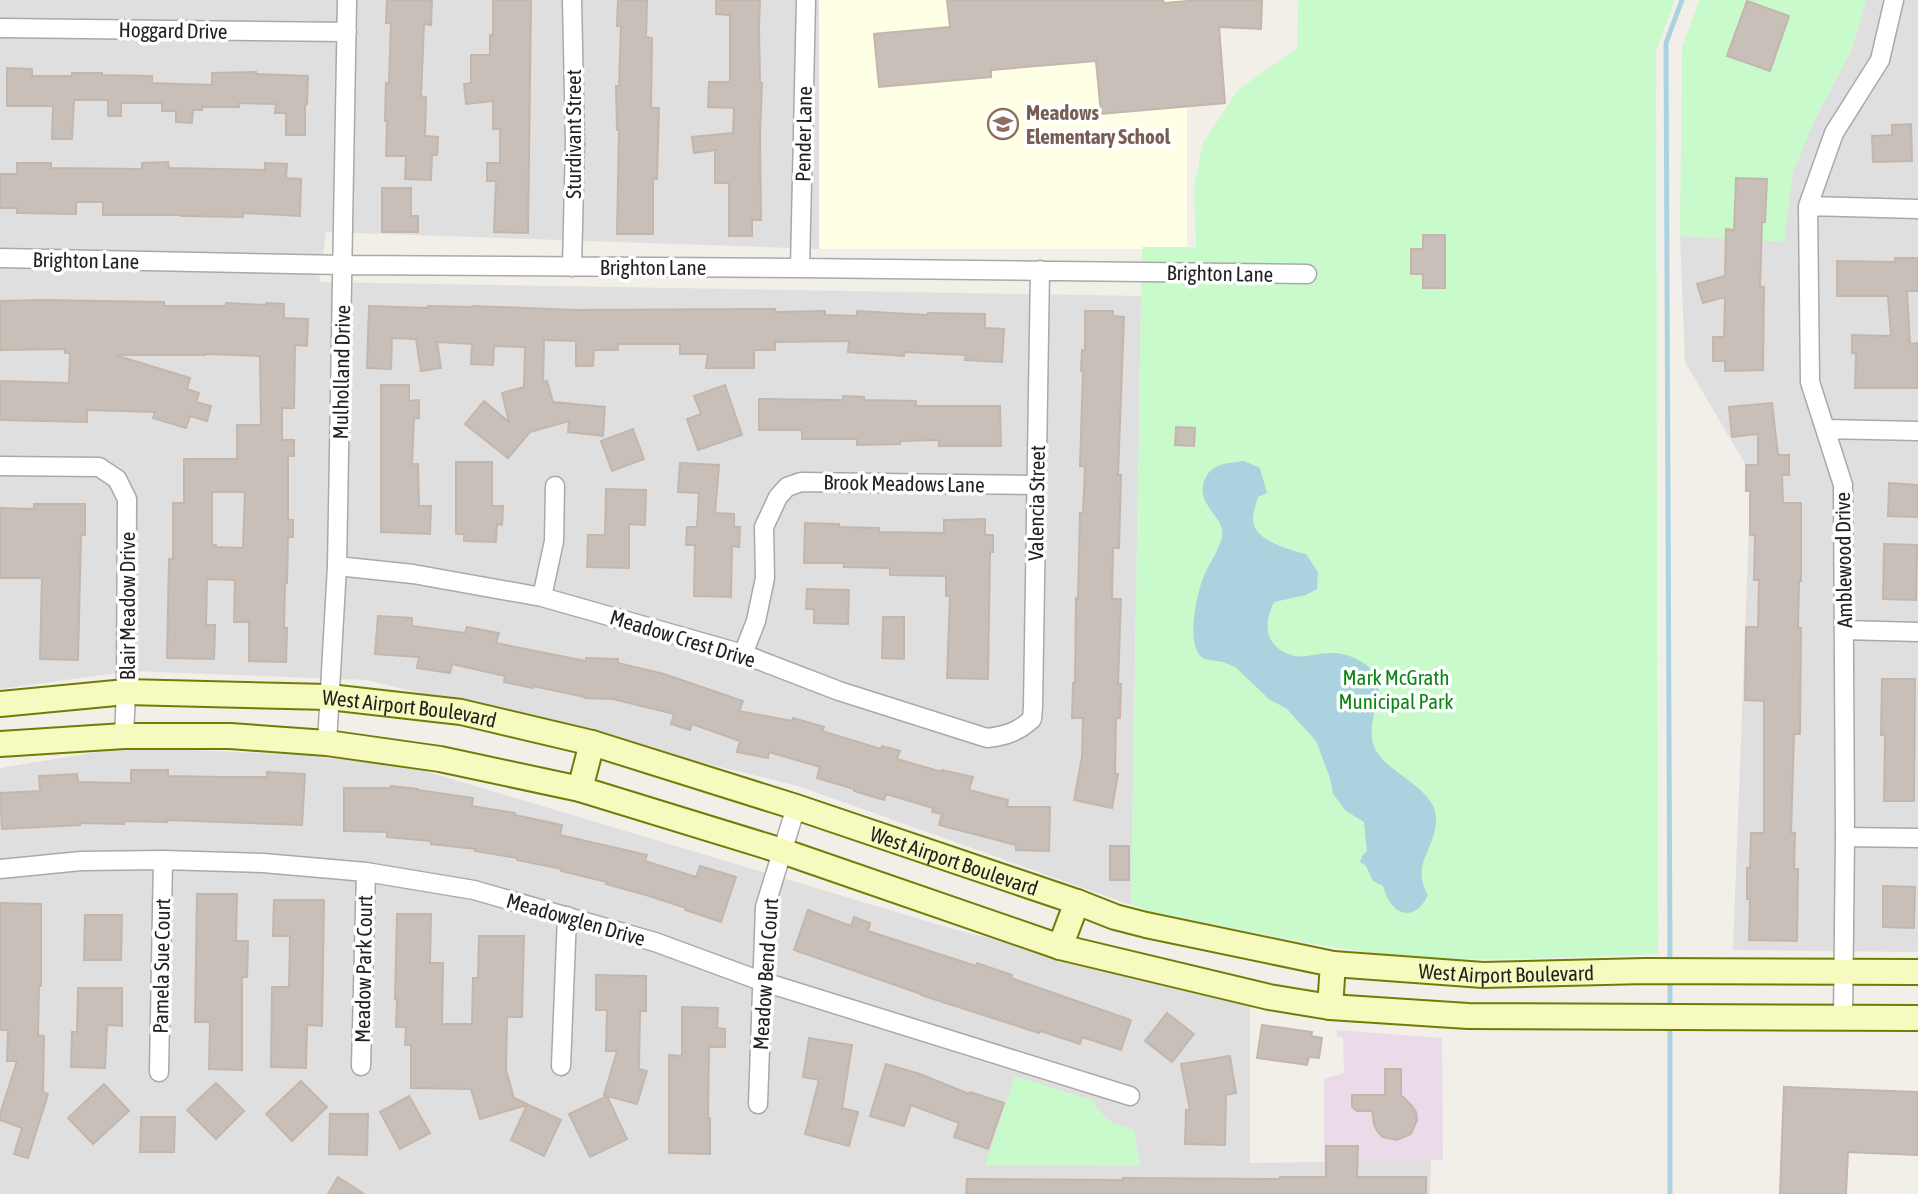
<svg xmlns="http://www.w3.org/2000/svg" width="1918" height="1194" font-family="'Asap Condensed',sans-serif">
<rect width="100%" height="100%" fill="#f2efe9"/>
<!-- residential -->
<path fill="#e0dfdf" d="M0,0H819V249L326,232L319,282L1141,296L1131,905L798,786L367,680L132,671L0,689Z
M1866,0H1918V952L1733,950L1751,474L1685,362L1680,236L1783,241L1793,172L1813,123L1852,49Z
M128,747L385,759L953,929L1250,1004V1163L1431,1160L1430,1194H0V768Z"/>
<!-- industrial -->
<path fill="#ebdbe8" d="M1337,1030L1442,1038L1443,1160L1324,1162V1079L1344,1073L1343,1038L1337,1036Z"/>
<!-- education -->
<path fill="#ffffe5" d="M819,0H1187V249H819Z"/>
<!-- park -->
<path fill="#c8facc" d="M1298,0H1675L1656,51L1658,954C1573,957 1487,963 1402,956C1318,948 1234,928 1150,911L1131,905L1142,247H1196L1194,186L1203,143L1238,90L1297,48Z
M1699,0H1866L1852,49L1813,123L1793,172L1784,242L1680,236L1682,48Z
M1015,1076L1091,1100L1104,1116L1113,1123L1134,1130L1140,1166L985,1165Z"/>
<!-- water -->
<path fill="#aad3df" d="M1244,461L1260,468L1267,493L1258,497C1256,505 1251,517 1254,525C1258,541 1292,551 1306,554L1318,572L1317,589L1306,595L1274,602C1265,620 1263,641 1284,652C1285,652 1293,656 1294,656C1305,658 1319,653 1331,653C1346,652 1369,662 1376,676C1387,698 1360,726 1378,754C1393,775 1437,791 1436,819C1436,850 1410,864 1428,895C1414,925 1390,914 1383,886L1373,881L1366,866L1360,862L1362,856L1367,851L1364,822L1346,811L1333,794L1330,778L1316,741L1286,708L1270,700L1235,667L1223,662L1204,659C1201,657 1198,654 1197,651C1189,635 1196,598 1202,581C1207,566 1218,553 1222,537C1226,516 1192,504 1206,477C1213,463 1230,463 1244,461Z"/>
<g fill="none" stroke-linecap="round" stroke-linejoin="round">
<!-- stream -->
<path stroke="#aad3df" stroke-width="5" d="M1670,963L1666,43L1682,0
M1670,977V1009
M1670,1022V1194"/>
</g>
<!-- building -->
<path fill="#c7bfb8" stroke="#c4b6ab" stroke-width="2" fill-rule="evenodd" d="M387,0L432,1L431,25L424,24L421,96L426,97L425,136L438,137L437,155H432L431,180L405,179L406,156H386L387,121H385L386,83H389L391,23H386Z
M493,0H531L528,233L494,232L496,181H487V163H500V129H493V101L466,104L464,84L471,83V55H490V35H493Z
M618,0H647L646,37L652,38L651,108H659L657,179H653V234H617L619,130H617L616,86H619L621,26H617Z
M716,0H760L759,28L760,83H762L760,135L761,220H752V236H729V183H715V150L694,153L692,137L733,133L734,108L708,107L709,82H730V15L716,14Z
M947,0H1163L1164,3L1200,0H1262L1261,29L1219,27L1225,103L1101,114L1096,61L991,70V77L879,87L874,34L950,27Z
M1747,1L1789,16L1770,71L1727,56Z
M7,68L32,69V76H72V73H102V75L152,76V83L212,85V73L256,72V74L308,76L307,104H305V135H286V113H275L276,104L239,103V107H202V110H193L192,123L176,122V111H162V103H121V116H108V100H74L72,139H52L53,106H7Z
M1911,124L1912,161L1873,162L1872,136L1892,135V125Z
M168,162L169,168L265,170V163L287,164L286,178L301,179L300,216L243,213V217L181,216V215H103V202H76V214L17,213V208H0V174H17V163H51V168L142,169V163Z
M1736,178L1767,179L1765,222H1762L1760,287H1764L1763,370L1725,371V361H1713V337H1724L1725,297L1703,303L1697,284L1725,276L1726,229L1734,230Z
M382,188H411V216H418V232H382Z
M1423,235H1445V288H1423V274H1411V249H1423Z
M1895,258H1918V291H1907L1910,344L1918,343V388H1855L1856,353H1852V335L1891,336L1888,296H1837V261L1895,262Z
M43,300L164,302V306H226V303L266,305V303L284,304V318L308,319L307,346L295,345L294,408H282V440H294V456H288V520H293V537H288L287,583H285L284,628H287L286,662L249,661V622H234L235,580L207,579L206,625H215L214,659L167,658L169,559H173V503H184V459H237V425H261L260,356L205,354V355H115L190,378L187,389L199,393L196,402L211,406L207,421L190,416L186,428L153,418L155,412L87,410V422L0,420V381L69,383L70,353H65V349L0,350V301ZM212,492H245L243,548L216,547V545H212Z
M369,306L428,308V306L473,307V306L577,310L775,309V312L825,311V315L857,316V311L928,315V313L985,314V328L1004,329L1002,362L965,360L966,355L904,352V356L848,352L849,341L775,342V350H754V368H706L708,354H680V344H618V350H594L593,366H576V341L544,340L543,382L547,381L553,402L605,407L603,436L568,432L569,421L530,432L508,458L465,424L484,401L509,422L502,393L524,387L525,347L494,346L493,365L471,364L472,344L437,342L441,368L421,371L416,339L392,338L391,369L367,368Z
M1085,311H1113V316L1124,317L1118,475H1121L1119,548H1113L1112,599H1121L1118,684H1121L1120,718H1116L1115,774H1118L1112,808L1074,800L1082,757L1083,718H1072L1073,683H1075L1076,598L1078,599L1080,513H1083L1085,467L1080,466L1083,371H1081L1082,350L1085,351Z
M381,385H409V401L419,400V418H414L412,464H418L419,506H431L430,534L381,532Z
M725,385L742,435L698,450L687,419L701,414L694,396Z
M843,396L864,397V400L916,401V406H1000L1001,446H939V440L900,441V444L857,445V439H802V430H759V399L843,400Z
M1772,403L1778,455H1789V475H1782L1783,503H1801V581H1799L1798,628H1801L1800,734H1794L1791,833H1795L1794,869H1798L1797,941L1749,940L1750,899H1747V868H1750L1751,833H1764V701L1745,700L1746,627H1758L1759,580H1754L1755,535H1750V491H1746V465H1758V434L1732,437L1729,407Z
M1176,427L1195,428L1194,446L1175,445Z
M633,429L644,459L612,471L601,441Z
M456,462H492V506H503L502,525L497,524L496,542L464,541V534H456Z
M680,463L719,465L715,513L734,514V527H740L739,547L732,546L731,597L694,596L695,545H686L687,527H697L699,493L678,492Z
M1889,483L1918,485V517L1888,516Z
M606,489L646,490L645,525L629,524V568L587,567L588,535H605Z
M34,504H85V535H81L78,660L40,659L42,578H0V508L34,509Z
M985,519V535H993V552H990L988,679L947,678L950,596H946V576L890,575V568L844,567V563H804L805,523L839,524V527L879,528V532L944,533V520Z
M1884,544L1917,545L1916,600L1883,599Z
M807,589L849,590L848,624L814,623V609H806Z
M378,616L412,618V626L465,633L467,627L499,633L496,643L586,661V658L618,659V663L664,674L743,701L739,711L792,721L793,718L824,727L822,731L881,749L882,746L900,751L897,759L942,772V770L973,777L969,790L1008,800L1007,807H1050L1049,851L1016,850V845L939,825L942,814L932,812L933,808L886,794L884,800L854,791V789L817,778L820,767L769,752L768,758L737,752L740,741L692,724L690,730L671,724L674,714L613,699L585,698V697L533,686V688L504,682L505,676L452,664L450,673L417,668L419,657L375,654Z
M883,617H904V659L882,658Z
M1882,679H1915L1914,801H1884L1885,735H1881Z
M131,770H168V776L221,777H267V772L305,774L302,825L167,820V822L124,821V824L80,823V825L2,829L0,793L40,791L39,776L77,774L78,782L131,783Z
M391,786L418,789V790L473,798L472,806L515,813V815L562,825L560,835L647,855L645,861L696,877L700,866L736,877L721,922L685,910L686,908L646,895L606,884L607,882L561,871L562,869L517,860V858L475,851L476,849L431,844V841L387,837V832L344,831V788H391Z
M1110,846H1129V880H1110Z
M1883,886L1915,887L1914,928L1883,927Z
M197,894H237L236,941H248L247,977H242V1070L209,1069L210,1022H195Z
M274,900H324L322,1026L307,1025L306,1068L271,1067L272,987H289L290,936H273Z
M0,903L41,904V986H39L38,1035L44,1036L43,1092L48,1094L28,1158L14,1154L22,1128L0,1120V1114L17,1061H7L8,1030H0Z
M808,910L851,926L854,917L870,923L868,931L976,966L977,963L1012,975L1011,978L1131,1020L1121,1050L1082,1037L1080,1044L1040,1031L1039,1033L921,995V994L794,950Z
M397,914H431L430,963H443L442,1024H472L473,978H478L479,936H524L522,1017H507L506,1070L514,1098L561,1120L544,1156L511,1140L527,1105L480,1119L471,1089L411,1088V1045H405L406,1027H396L397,999H395Z
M85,915H122L121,960H84Z
M596,975L646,976V1011H640L639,1069L647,1071L637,1104L604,1095L617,1051H606L607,1010H596Z
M78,988H122V1026L107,1025L105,1068L71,1067L72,1032H77Z
M682,1007L718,1008L717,1028L725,1029V1047H709L708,1118H710V1154L669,1153V1055L682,1056Z
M1167,1013L1194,1034L1172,1062L1145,1041Z
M1262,1025L1312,1032L1311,1036L1322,1038L1319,1058L1309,1057L1307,1065L1257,1058Z
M809,1038L852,1045L842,1108L858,1112L849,1146L805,1134L819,1080L803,1077Z
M1230,1056L1236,1093L1226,1095L1225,1145L1185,1144L1186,1110H1190L1181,1064Z
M886,1064L920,1074L969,1094L970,1092L1004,1103L988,1149L954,1137L959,1123L911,1105L904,1126L870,1116Z
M1385,1069H1401V1095L1412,1106L1416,1112L1417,1120L1411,1134L1397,1140L1383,1137L1377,1131L1374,1124L1372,1111H1357L1352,1107V1095H1385Z
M301,1081L327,1107L292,1141L266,1114Z
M216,1083L244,1111L216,1139L187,1110Z
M104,1084L129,1111L93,1144L68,1118Z
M1784,1087L1918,1092V1155L1848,1152L1846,1194H1780Z
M409,1096L430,1133L400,1149L380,1112Z
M607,1096L627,1139L590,1157L569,1114Z
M330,1114H368L367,1155L329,1154Z
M141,1117H175L174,1152H140Z
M1326,1146H1358L1357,1177H1426V1194H966L967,1179L1123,1180V1178L1280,1179V1177H1326Z
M338,1177L364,1194H328Z"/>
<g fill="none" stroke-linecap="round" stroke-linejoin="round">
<!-- street casing -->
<g stroke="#a9a9a9" stroke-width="21">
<path id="street" d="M572,0L575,142L572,267
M0,28L347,32
M1808,206L1918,209
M0,258L343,265L800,268L1307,274
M800,268L806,0
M1825,429L1918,431
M0,466L99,467L117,479L127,499L126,692L124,736
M337,566L413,574L542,597L743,654L839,691L987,738C1005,736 1018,732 1032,719L1033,707L1040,270
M542,597L554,541L555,486
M1844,630L1918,632
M743,654L756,621L765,578L764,527L778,497L787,487L801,482L1036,485
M327,743L337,566L347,0
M1845,837L1918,838
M0,869L81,861L163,860L263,863L366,872L474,890L655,942L761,981L1130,1096
M1843,1018L1845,837L1843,485L1810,382L1808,206L1834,133L1880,60L1894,0
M361,1066L366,872
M561,1066L567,916
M159,1072L163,860
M758,1104L765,907L796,807"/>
</g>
<!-- secondary casing -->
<g stroke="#707d05" stroke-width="28">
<g id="secondary">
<path id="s1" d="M0,704L126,692L329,697L461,712L592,743L796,807L1077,902L1115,917L1146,925L1333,964L1483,975L1645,971L1918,972"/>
<path d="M0,744L124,736H230L327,743L440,759L580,789L782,851L1060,947L1269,997L1330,1007L1468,1016L1918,1018"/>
<path d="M580,789L592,743"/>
<path d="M1060,947L1077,902"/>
<path d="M1330,1007L1333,964"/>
</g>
</g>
<!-- street -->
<use href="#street" stroke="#fff" stroke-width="18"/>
<!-- secondary -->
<use href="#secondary" stroke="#f7fabf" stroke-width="24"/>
</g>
<!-- icons -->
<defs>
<g id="school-ring" transform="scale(1.575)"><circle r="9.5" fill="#fff" stroke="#8d6e63" stroke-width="1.5"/><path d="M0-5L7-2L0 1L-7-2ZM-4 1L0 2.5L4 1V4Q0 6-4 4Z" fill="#8d6e63"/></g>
</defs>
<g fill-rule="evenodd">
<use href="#school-ring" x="1003" y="124"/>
</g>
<g text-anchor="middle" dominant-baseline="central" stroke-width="7" stroke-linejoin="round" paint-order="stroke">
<!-- street labels -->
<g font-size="21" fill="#222" stroke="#fff">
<text transform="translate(173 30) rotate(1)">Hoggard Drive</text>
<text transform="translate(573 134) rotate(-90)">Sturdivant Street</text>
<text transform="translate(803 134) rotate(-89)">Pender Lane</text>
<text transform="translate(86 260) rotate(1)">Brighton Lane</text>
<text x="653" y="267">Brighton Lane</text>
<text transform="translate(1220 273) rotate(1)">Brighton Lane</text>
<text transform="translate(341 372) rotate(-89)">Mulholland Drive</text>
<text transform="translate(904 483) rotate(1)">Brook Meadows Lane</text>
<text transform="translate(1036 503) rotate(-89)">Valencia Street</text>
<text transform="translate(1843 560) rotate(-91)">Amblewood Drive</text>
<text transform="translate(127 606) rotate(-90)">Blair Meadow Drive</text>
<text transform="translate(683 638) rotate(17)">Meadow Crest Drive</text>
<text stroke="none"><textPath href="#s1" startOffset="411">West Airport Boulevard</textPath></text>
<text stroke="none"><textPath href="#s1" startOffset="978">West Airport Boulevard</textPath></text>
<text transform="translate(576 919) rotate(16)">Meadowglen Drive</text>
<text transform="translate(161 966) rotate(-89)">Pamela Sue Court</text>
<text transform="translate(363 969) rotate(-89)">Meadow Park Court</text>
<text stroke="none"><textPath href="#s1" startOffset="1545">West Airport Boulevard</textPath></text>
<text transform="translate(765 974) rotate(-86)">Meadow Bend Court</text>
</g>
<!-- education labels -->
<g font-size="21" font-weight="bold" fill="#785e54" stroke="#fff" text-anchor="start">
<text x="1026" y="112">Meadows<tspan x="1026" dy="24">Elementary School</tspan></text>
</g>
<!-- park labels -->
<g font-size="21" fill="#0c8416" stroke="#fff">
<text x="1396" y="677">Mark McGrath<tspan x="1396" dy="24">Municipal Park</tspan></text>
</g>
</g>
</svg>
